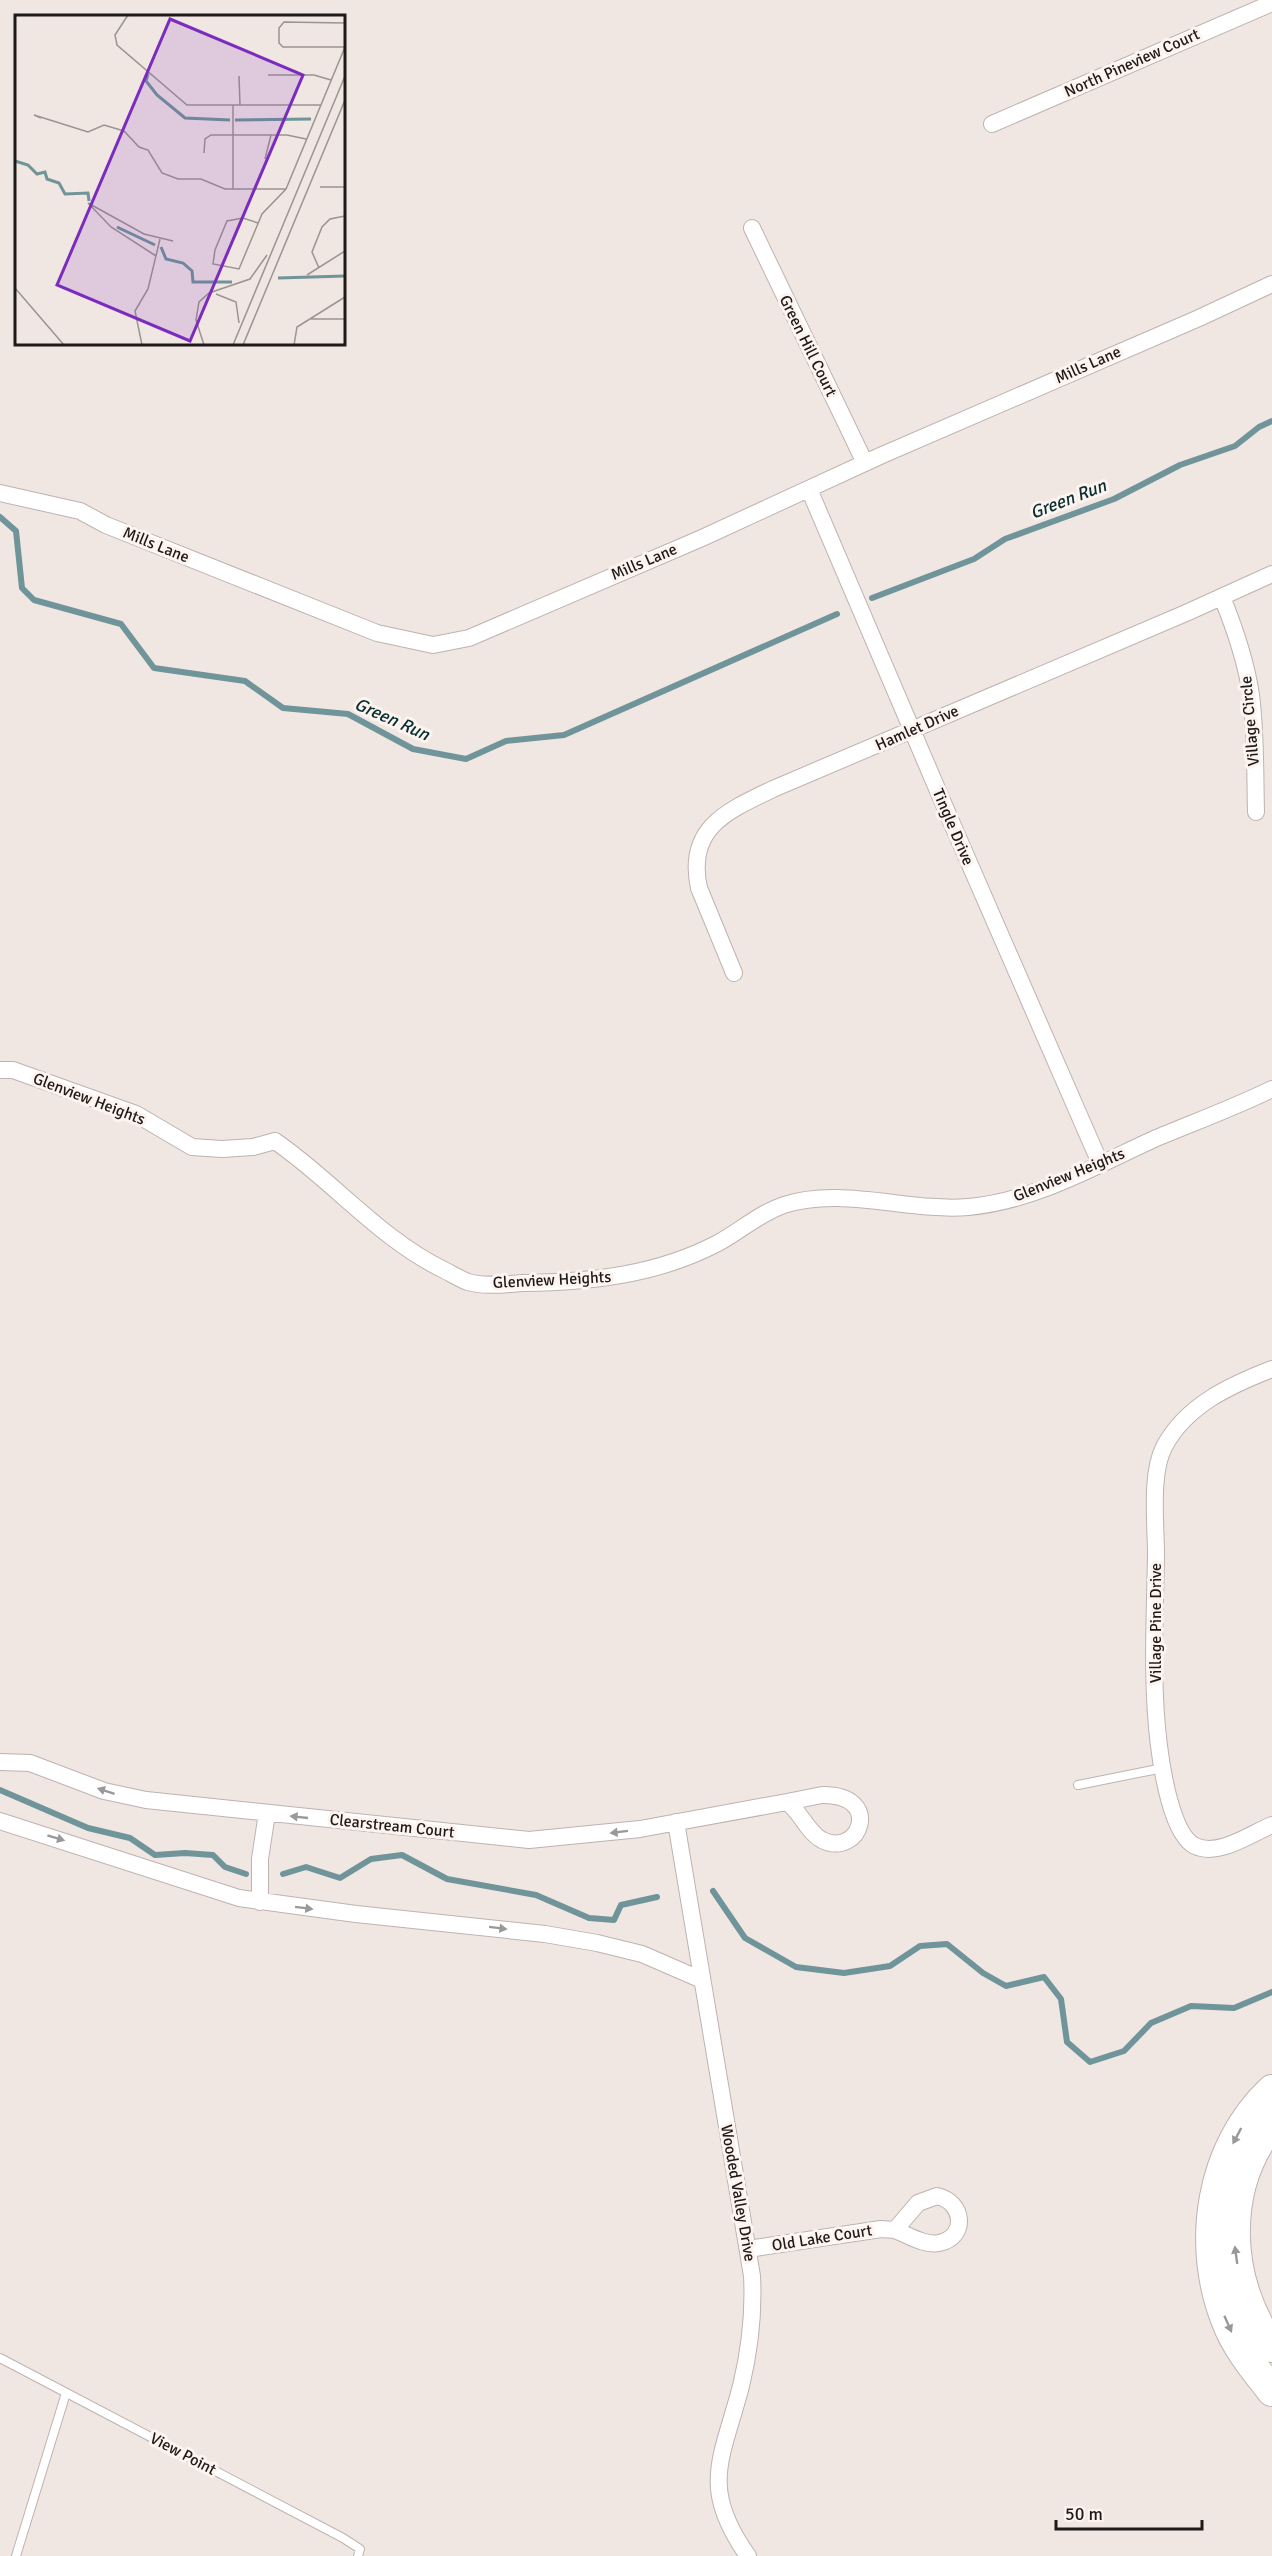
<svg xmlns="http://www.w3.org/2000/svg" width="1272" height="2556" font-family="Signika,sans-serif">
<rect width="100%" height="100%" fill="#f0e6e2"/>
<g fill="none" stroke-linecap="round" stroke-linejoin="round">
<!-- stream -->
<path stroke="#6f9499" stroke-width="6" d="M0,517L16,531L22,588L34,600L121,624L154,668L245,681L283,708L348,714L413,749L466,759L506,741L564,735L837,614
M872,598L974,559L1005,539L1114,499L1180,465L1235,446L1259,427L1272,421
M0,1790L88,1828L130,1838L155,1855L185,1853L213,1855L225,1867L246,1874
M283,1874L306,1867L340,1878L371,1859L402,1855L447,1879L536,1895L589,1918L614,1920L621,1905L657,1897
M713,1891L745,1938L796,1967L844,1973L890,1966L920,1946L947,1944L983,1973L1006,1986L1044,1977L1061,1999L1067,2042L1090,2062L1124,2051L1151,2023L1191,2006L1234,2008L1272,1992"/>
<!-- lane casing -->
<g stroke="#bdb3b0" stroke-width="10">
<path id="lane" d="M1078,1785L1163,1768
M0,2358L343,2538L360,2549L358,2556
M16,2556L66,2393"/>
</g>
<!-- street casing -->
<g stroke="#bdb3b0" stroke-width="18">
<path id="street" d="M992,124L1272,3
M752,228L865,463
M809,489L950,819L1100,1163
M0,493L80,511L106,525L377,633L433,645L469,638L702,538L880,456L1199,318L1272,284
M1222,597C1235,629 1246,661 1251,695C1256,733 1255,774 1256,812
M734,973L699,888C686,828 727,811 773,789L1186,613L1272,574
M0,1070H13L136,1114L192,1147L222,1149L253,1147L275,1141C333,1181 380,1239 444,1270C452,1274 460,1279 468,1282C484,1287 506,1284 523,1283C591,1282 657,1275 718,1243C740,1231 760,1213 784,1205C841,1186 909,1212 968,1207C1034,1201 1093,1167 1152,1140C1192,1123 1233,1108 1272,1089
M1272,1369C1231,1385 1186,1405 1164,1447C1150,1474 1156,1525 1156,1555C1155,1618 1151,1683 1159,1746C1162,1770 1172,1835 1195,1846C1219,1857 1250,1834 1272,1825
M0,1762L30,1763L104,1791L146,1800L529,1840L640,1829L787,1802
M822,1795C884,1794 860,1859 822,1840C807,1832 801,1812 787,1802Z
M0,1821L239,1898L356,1914L545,1934L597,1943L642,1954L702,1980
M676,1822L752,2276C754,2314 750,2349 741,2386C722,2459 699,2487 748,2556
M260,1902V1859L267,1813
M937,2196C964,2202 968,2237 939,2243C925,2246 908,2235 895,2230L918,2203Z
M748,2249L881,2229L895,2230"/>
</g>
<!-- highway casing -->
<g stroke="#bdb3b0" stroke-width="32">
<path id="highway" d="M1272,2090C1210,2148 1196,2245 1227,2322C1237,2348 1255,2369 1272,2391
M1272,2124C1220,2188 1225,2282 1272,2347"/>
</g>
<!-- lane -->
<use href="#lane" stroke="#fff" stroke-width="8"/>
<!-- street -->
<use href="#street" stroke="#fff" stroke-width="16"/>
<!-- highway -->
<use href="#highway" stroke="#fff" stroke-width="30"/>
</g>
<!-- one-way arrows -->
<defs><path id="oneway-solid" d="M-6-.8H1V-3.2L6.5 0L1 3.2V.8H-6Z" transform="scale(1.5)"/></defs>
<g fill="#9a9898">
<use href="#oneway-solid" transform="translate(106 1791) rotate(-162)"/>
<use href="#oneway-solid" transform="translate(299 1817) rotate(-174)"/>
<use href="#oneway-solid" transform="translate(619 1832) rotate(173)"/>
<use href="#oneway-solid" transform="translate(56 1838) rotate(17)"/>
<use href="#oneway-solid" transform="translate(304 1908) rotate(7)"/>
<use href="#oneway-solid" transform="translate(498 1928) rotate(7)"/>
<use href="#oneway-solid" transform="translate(1237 2136) rotate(118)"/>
<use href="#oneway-solid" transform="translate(1236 2255) rotate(-98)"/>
<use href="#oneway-solid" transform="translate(1228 2324) rotate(66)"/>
</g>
<g text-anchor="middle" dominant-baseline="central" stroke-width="6" stroke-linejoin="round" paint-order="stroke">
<!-- street labels -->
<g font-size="16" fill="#1e1a19" stroke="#fdf3ef">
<text transform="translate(1132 63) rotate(-24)">North Pineview Court</text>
<text transform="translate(808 346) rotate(64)">Green Hill Court</text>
<text transform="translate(1088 365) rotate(-24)">Mills Lane</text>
<text transform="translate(156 545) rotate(22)">Mills Lane</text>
<text transform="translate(644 562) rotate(-23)">Mills Lane</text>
<text transform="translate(1250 721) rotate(-95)">Village Circle</text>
<text transform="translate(917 728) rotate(-24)">Hamlet Drive</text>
<text transform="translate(953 827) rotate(67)">Tingle Drive</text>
<text transform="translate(89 1099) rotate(21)">Glenview Heights</text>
<text transform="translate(1069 1175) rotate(-22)">Glenview Heights</text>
<text transform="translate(552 1280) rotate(-3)">Glenview Heights</text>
<text transform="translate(1156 1623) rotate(-90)">Village Pine Drive</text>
<text transform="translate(392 1826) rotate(6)">Clearstream Court</text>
<text transform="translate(738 2193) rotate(80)">Wooded Valley Drive</text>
<text transform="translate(822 2238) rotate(-9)">Old Lake Court</text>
<text transform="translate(183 2454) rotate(28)">View Point</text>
</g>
<!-- water labels -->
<g font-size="18" font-style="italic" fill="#072f33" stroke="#fdf3ef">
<text transform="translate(1068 499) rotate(-21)">Green Run</text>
<text transform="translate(392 719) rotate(24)">Green Run</text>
</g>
</g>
<!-- overview -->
<g transform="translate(15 15)">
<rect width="330" height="330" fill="#f0e6e2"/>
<path fill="none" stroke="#6f9499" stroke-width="3" d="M133,59L131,66L142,80L170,103L215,105M220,105L296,104M0,146L13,150L22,159L30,157L32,164L44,168L50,179L73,178L74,186M102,212L140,230M146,232L151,244L168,248L177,256L178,267H217M263,263L330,261"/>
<path fill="none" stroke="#9c9492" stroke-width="1.5" d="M113,0L100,20L102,30L172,90H306M330,32H268L264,28V13L269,7L330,8M253,60H299L316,65M224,61L225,90M218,90V174M26,103L19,100L73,117L89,110L109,116L124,132L133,135L147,158L163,164H186L210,174H271M189,138L190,124L196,120H272L291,124M250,144L256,120M305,172H330M243,208L228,203L212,206L200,235L198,249L224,254L247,199L271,174L330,32M141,241L96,212L73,188L129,219L158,226M304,253L297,237L307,212L315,204L330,201M292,260L330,236M0,273L49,330M201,279L221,287L224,308M296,304H330M127,330L120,296L133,274L145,224M189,330L181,305L184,287L194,278L235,264L252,240M218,330L330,61M228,330L330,85M279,330L282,312L330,282"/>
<path fill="#7b2cbf" fill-opacity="0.15" stroke="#7b2cbf" stroke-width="3" d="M155,4L288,60L175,326L42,270Z"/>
<rect width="330" height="330" fill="none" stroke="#1e1a19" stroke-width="3"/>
</g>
<!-- scale -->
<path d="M1056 2520v9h146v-9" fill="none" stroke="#1e1a19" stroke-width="3"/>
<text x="1065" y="2520" font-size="18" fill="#1e1a19" stroke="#fdf3ef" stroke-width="4.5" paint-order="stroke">50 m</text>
</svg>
